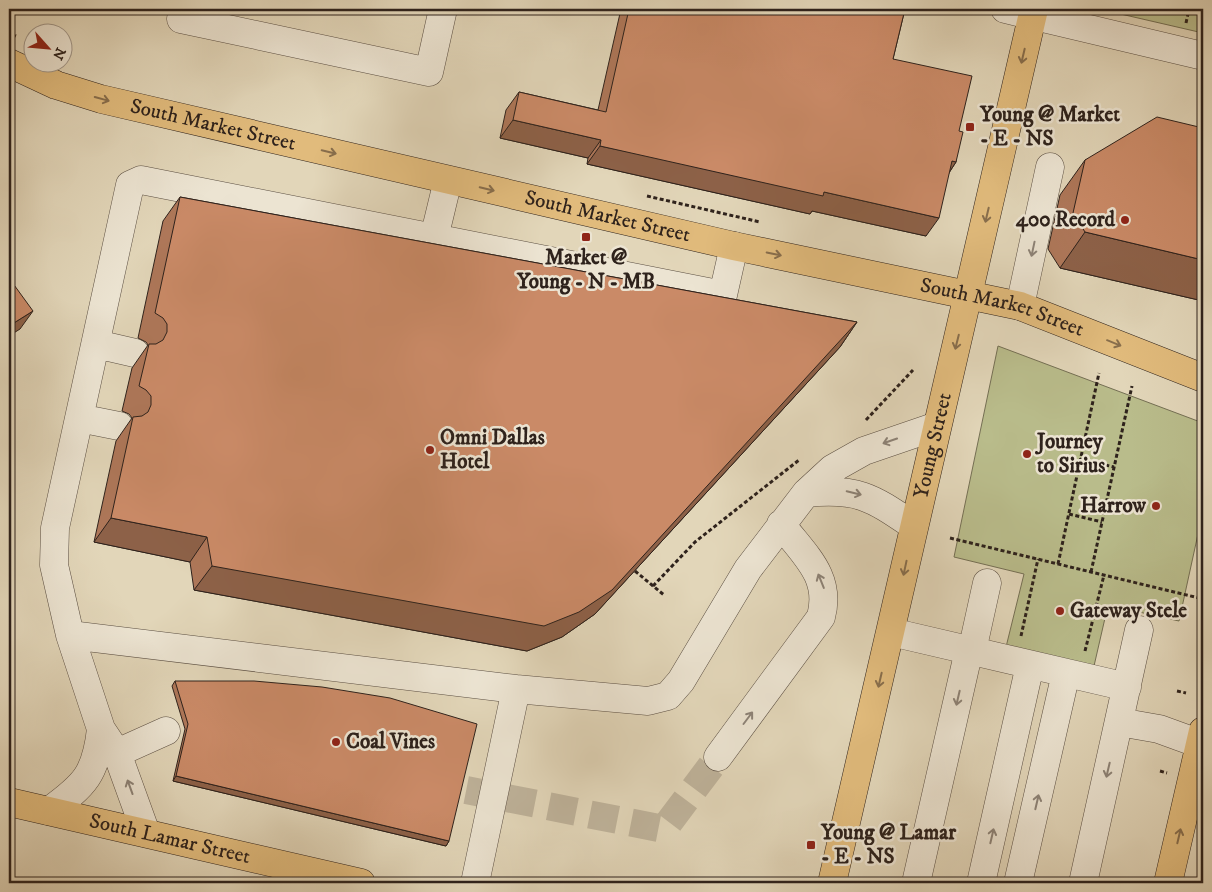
<svg xmlns="http://www.w3.org/2000/svg" width="1212" height="892" font-family="'IM FELL DW Pica',serif">
<rect width="100%" height="100%" fill="#e2d6b9"/>
<filter id="stains"><feTurbulence type="fractalNoise" baseFrequency=".004" numOctaves="4"/><feColorMatrix values="0 0 0 0 .2 0 0 0 0 .09 0 0 0 0 .02 0 0 0 .5 -.17"/></filter>
<radialGradient id="worn" r=".72"><stop offset=".6" stop-color="#630" stop-opacity="0"/><stop offset="1" stop-color="#630" stop-opacity=".3"/></radialGradient>
<!-- green -->
<path fill="#b9bc8b" stroke="#746f54" d="M1099,9H1203V33Z
M998,346L1203,423V511L1179,621L1108,605L1094,666L1006,647L1024,574L954,557Z"/>
<g fill="none" stroke-linecap="round" stroke-linejoin="round">
<!-- minor-tunnel -->
<path stroke="#beb29a" stroke-width="28" stroke-dasharray="28 14" stroke-linecap="butt" d="M425,782L664,829L718,757"/>
<!-- minor casing -->
<g stroke="#5b4f43" stroke-width="29">
<path id="minor" d="M183,9L181,19L429,72L443,9
M1005,9L1203,56
M434,238L448,180
M1020,306L1050,167
M96,344L135,353
M79,418L119,426
M806,493C859,488 871,497 914,526
M891,632L1127,687
M70,635L516,689L648,701L668,696L681,681L748,569L806,493L832,469L864,451L937,426
M972,651L987,583
M1119,722L1159,729L1203,745
M117,753L166,731
M718,757L821,617C832,576 804,555 781,524
M49,811C85,785 96,774 101,729
M146,833L117,753L101,729L70,635L54,565L55,528L130,185L141,180L723,295L734,246
M475,883L516,689
M916,883L969,650
M981,883L1030,665
M1018,883L1066,673
M1083,883L1139,630"/>
</g>
<!-- major casing -->
<g stroke="#2e221c" stroke-width="29">
<g id="major">
<path id="s1" d="M9,63L56,85L101,99L734,246L1020,306L1203,378"/>
<path id="s2" d="M9,802L361,883"/>
<path id="s3" d="M832,883L1034,9"/>
<path d="M1168,883L1203,731"/>
</g>
</g>
<!-- path -->
<path stroke="#2e221c" stroke-width="3" stroke-dasharray="4 2.5" stroke-linecap="butt" d="M1186,23L1189,9
M9,33L16,36
M647,196L760,222
M866,420L913,370
M1080,459L1114,467
M1069,514L1102,522
M950,538L1199,598
M1058,564L1099,373
M635,571L664,595
M1091,572L1132,386
M653,586L695,542L799,460
M1021,636L1038,559
M1085,651L1104,575
M1177,691L1186,693
M1160,771L1167,773"/>
<!-- minor -->
<use href="#minor" stroke="#ece4d2" stroke-width="28"/>
<!-- major -->
<use href="#major" stroke="#e1bb7c" stroke-width="28"/>
</g>
<!-- wall -->
<path fill="#ae7759" stroke="#2e221c" d="M621,9H905L893,59L959,131L956,162L949,173L926,236L812,211L810,214L587,164L588,158L500,138L506,110L519,92L598,110Z
M1203,128V301L1060,268L1048,249L1060,195L1085,160Z
M180,197L857,322L840,347L595,614L562,637L527,651L194,590L190,562L94,542L116,441L132,418L129,414L122,411L132,368L148,345L146,342L138,338L163,221Z
M175,681L449,841L446,846L173,781L185,729L172,686Z"/>
<!-- shaded-wall -->
<path fill="#8d6148" stroke="#2e221c" d="M513,120L601,140L588,158L500,138Z
M600,146L824,192L939,218L926,236L812,211L810,214L587,164Z
M952,161L956,162L944,180Z
M1085,232L1203,260V301L1060,268Z
M33,311L20,329L9,336V326Z
M857,322L840,347L595,614L562,637L527,651L194,590L212,566Z
M111,518L207,537L190,562L94,542Z
M176,776L449,841L446,846L173,781Z"/>
<!-- building -->
<path fill="#ca8a67" stroke="#2e221c" d="M629,9H905L893,59L972,76L959,131L963,132L956,162L952,161L939,218L824,192L823,196L600,146L601,140L513,120L519,92L606,112Z
M1157,117L1203,128V260L1085,232L1073,213L1085,160Z
M180,197L857,322L612,590L579,612L544,626L212,566L207,537L111,518L133,417L142,416L148,412L151,405V396L146,390L139,386L149,344H156L163,340L167,332V324L163,318L155,313Z
M9,278L33,311L9,326Z
M175,681H254L322,687L390,698L477,724L449,841L176,776L188,724Z"/>
<!-- one-way arrows -->
<defs><path id="oneway-shaft" d="M-6 0H5M1.5-3L5.5 0L1.5 3" fill="none" stroke-width="1.6" stroke-linecap="round" stroke-linejoin="round" transform="scale(1.25)"/></defs>
<g stroke="#886e4c">
<use href="#oneway-shaft" transform="translate(1023 56) rotate(103)"/>
<use href="#oneway-shaft" transform="translate(102 99) rotate(15)"/>
<use href="#oneway-shaft" transform="translate(329 152) rotate(13)"/>
<use href="#oneway-shaft" transform="translate(487 189) rotate(13)"/>
<use href="#oneway-shaft" transform="translate(987 215) rotate(103)"/>
<use href="#oneway-shaft" transform="translate(774 254) rotate(12)"/>
<use href="#oneway-shaft" transform="translate(957 342) rotate(104)"/>
<use href="#oneway-shaft" transform="translate(1114 343) rotate(22)"/>
<use href="#oneway-shaft" transform="translate(905 568) rotate(102)"/>
<use href="#oneway-shaft" transform="translate(880 680) rotate(103)"/>
<use href="#oneway-shaft" transform="translate(1179 836) rotate(-77)"/>
</g>
<g stroke="#8d8377">
<use href="#oneway-shaft" transform="translate(1033 249) rotate(102)"/>
<use href="#oneway-shaft" transform="translate(890 441) rotate(161)"/>
<use href="#oneway-shaft" transform="translate(854 493) rotate(13)"/>
<use href="#oneway-shaft" transform="translate(821 581) rotate(-112)"/>
<use href="#oneway-shaft" transform="translate(958 698) rotate(103)"/>
<use href="#oneway-shaft" transform="translate(748 718) rotate(-53)"/>
<use href="#oneway-shaft" transform="translate(1108 770) rotate(103)"/>
<use href="#oneway-shaft" transform="translate(130 787) rotate(-110)"/>
<use href="#oneway-shaft" transform="translate(1037 802) rotate(-77)"/>
<use href="#oneway-shaft" transform="translate(992 836) rotate(-77)"/>
</g>
<!-- markers -->
<g fill="#8f2418" stroke="#ece4d2" stroke-width="2">
<rect x="965" y="122" width="10" height="10" rx="2.5"/>
<circle cx="1125" cy="220" r="5"/>
<rect x="581" y="232" width="10" height="10" rx="2.5"/>
<circle cx="430" cy="450" r="5"/>
<circle cx="1027" cy="454" r="5"/>
<circle cx="1156" cy="506" r="5"/>
<circle cx="1060" cy="611" r="5"/>
<circle cx="336" cy="742" r="5"/>
<rect x="806" y="840" width="10" height="10" rx="2.5"/>
</g>
<g text-anchor="middle" dominant-baseline="central" stroke-width="5" stroke-linejoin="round" paint-order="stroke">
<!-- poi labels -->
<g font-size="21" font-weight="bold" fill="#2e221c" stroke="#ece4d2" text-anchor="start">
<text x="980" y="115">Young @ Market<tspan x="980" dy="24">- E - NS</tspan></text>
<text x="1115" y="220" text-anchor="end">400 Record</text>
<text x="586" y="258" text-anchor="middle">Market @<tspan x="586" dy="24">Young - N - MB</tspan></text>
<text x="440" y="438">Omni Dallas<tspan x="440" dy="24">Hotel</tspan></text>
<text x="1037" y="442">Journey<tspan x="1037" dy="24">to Sirius</tspan></text>
<text x="1146" y="506" text-anchor="end">Harrow</text>
<text x="1070" y="611">Gateway Stele</text>
<text x="346" y="742">Coal Vines</text>
<text x="821" y="833">Young @ Lamar<tspan x="821" dy="24">- E - NS</tspan></text>
</g>
<!-- street labels -->
<g font-size="21" fill="#2e221c" stroke="#ece4d2">
<text stroke="none"><textPath href="#s1" startOffset="214">South Market Street</textPath></text>
<text stroke="none"><textPath href="#s1" startOffset="619">South Market Street</textPath></text>
<text stroke="none"><textPath href="#s1" startOffset="1024">South Market Street</textPath></text>
<text stroke="none"><textPath href="#s3" startOffset="449">Young Street</textPath></text>
<text stroke="none"><textPath href="#s2" startOffset="165">South Lamar Street</textPath></text>
</g>
</g>
<!-- margin -->
<rect width="1212" height="892" fill="none" stroke="#e2d6b9" stroke-width="30"/>
<rect x="10" y="10" width="1192" height="872" fill="none" stroke="#2e221c" stroke-width="2.5"/>
<rect x="15" y="15" width="1182" height="862" fill="none" stroke="#2e221c"/>
<!-- north arrow -->
<g transform="translate(48 48) rotate(117)"><circle r="24" fill="#ece4d2" stroke="#a09689"/>
<path d="M0-4L9 19L0 12L-9 19Z" fill="#8f2418"/>
<text y="-8" font-size="14" font-weight="bold" text-anchor="middle" fill="#2e221c">N</text>
</g>
<rect width="100%" height="100%" filter="url(#stains)"/>
<rect width="100%" height="100%" fill="url(#worn)"/>
</svg>
